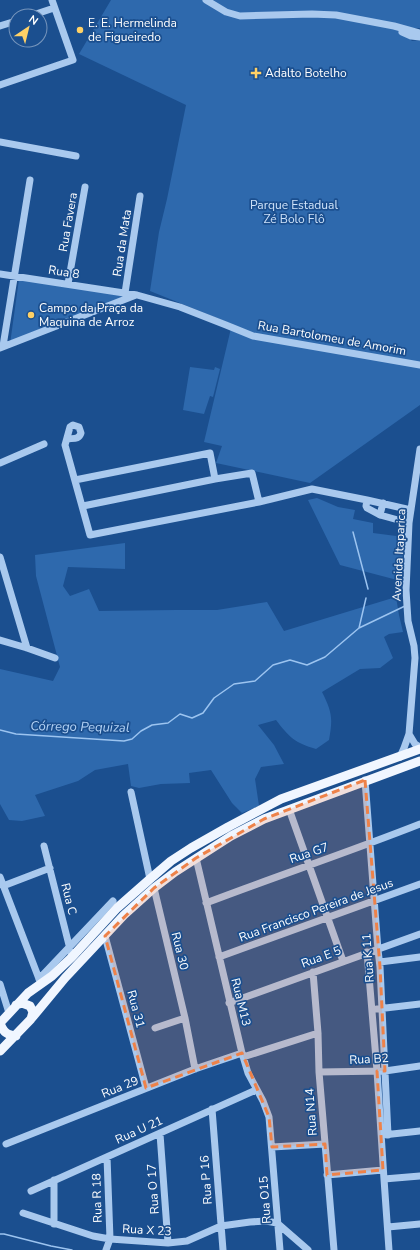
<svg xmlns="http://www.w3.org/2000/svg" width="420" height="1250" font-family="'Nunito Sans',sans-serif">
<rect width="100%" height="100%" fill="#1b4f8f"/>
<!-- green -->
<path fill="#2e69ad" d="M111,0H420V28H412L410,39L412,41L420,40V405L310,483L216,463L222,446L204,442L232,324L150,291L159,232L167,199L186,105L79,54Z
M19,279L128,295L10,344Z
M190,367L214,370L215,367L220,369L213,397L210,396L204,414L183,410Z
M317,498L338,507L355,510L353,519L373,523V533L404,537L401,581L340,565L308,500Z
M125,543V569L68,567L63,586L70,596L89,589L99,611L176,610H217L267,602L284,631L396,597L399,615L403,632L389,634L384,637L393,658L380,668L360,669L322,692C332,712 333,718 329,740L316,749C295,743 289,737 276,720L258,725L274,745L284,764L261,767L255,779L259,806L242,813L232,803L211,770L189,773L190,783L161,784L139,788L131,786L128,764L95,770L78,781L35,795L45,816L22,821L9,820L0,804V669L53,681L60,667L36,576L35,555Z"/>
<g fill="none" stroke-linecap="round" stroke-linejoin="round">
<!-- stream -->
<path stroke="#9cc4f0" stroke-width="1.5" d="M353,532L368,589
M359,628L366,598
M0,730L16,734L124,741L132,739L141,731L152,725L168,723L180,714L192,718L203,713L214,698L234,684L255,681L273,665L290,660L307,665L325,657L359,628L405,606
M0,1234H4L51,1246L72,1250"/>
<!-- minor -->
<path stroke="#a9c9ee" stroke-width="7" d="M206,0L226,12L240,16L312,14L336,15L394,26L420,33
M30,16L54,8
M0,26L16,21
M402,32L411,36L420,37
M0,85L73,60L52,0
M0,142L76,156
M0,274L137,295L180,307L226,325L253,336L420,365
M68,284L85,187
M125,293L140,196
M3,346L30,180
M0,348L136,295
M67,439C73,438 79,440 81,433L79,427L73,425L70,427L65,445L90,535L259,502L312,489L367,500L411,510
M0,463L44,444
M75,480L210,453L215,479
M367,500L366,506L367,508L380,515
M383,503L380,515L409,523
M83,506L215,479L252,473L259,502
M0,557L27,648
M0,640L27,648L55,658
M409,734L415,744L420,747
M400,757L404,748L409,734L415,658L414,646L408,621L406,590L409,523L420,449
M365,780L378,950L380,967L388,1135
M131,792L150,879
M289,809L343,961
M44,846L72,957
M196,858L242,1053L248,1073L263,1101L269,1117L280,1250
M0,877L41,984
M3,886L50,868
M154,888L185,1018L195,1069
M206,903C277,876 349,852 420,824
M105,936L146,1088
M367,952L377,1071L384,1179L389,1250
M219,957L420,884
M380,962L420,957
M313,972L318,1033L319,1072L334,1250
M39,979L113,901
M0,984L9,1013
M229,1003L420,934
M377,1009L420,1004
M155,1028L185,1018
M243,1057L318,1033
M319,1072L385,1071L420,1066
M212,1109L223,1250
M160,1134L168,1243
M383,1135L420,1131
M6,1144L195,1069L242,1053
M272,1147L325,1144
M327,1175L383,1170
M384,1179L420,1176
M54,1180V1224
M31,1191L256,1090
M23,1213L93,1236L110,1239L168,1243L187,1241L221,1226L250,1222L266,1221L277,1223L308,1250
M388,1227L420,1224
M106,1250L110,1239L107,1157"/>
<!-- major -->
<path stroke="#f0f6ff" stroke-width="9" d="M16,1005L22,1003L30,1006L33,1012L31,1019
M0,1023L28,993L52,976L72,957L117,908L150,879L171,861L191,848L228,827L281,799L420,749
M0,1023C3,1032 7,1035 16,1036
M0,1051L31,1019L65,978L124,915L154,888L175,872L231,836L264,819L420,761"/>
</g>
<!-- marked area -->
<path fill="#ee8249" fill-opacity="0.2" stroke="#ee8249" stroke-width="3" stroke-dasharray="8 5" stroke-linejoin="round" d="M365,780L380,967L385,1071H377L383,1170L327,1175L325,1144L272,1147L269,1117L242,1053L146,1088L105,936L154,888L196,858L264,819Z"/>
<!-- markers -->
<g fill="#ffd166" stroke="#1b4f8f" stroke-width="1.5">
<circle cx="80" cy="30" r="4"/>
<path d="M254 67h4v4h4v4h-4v4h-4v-4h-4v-4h4z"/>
<circle cx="31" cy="315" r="4"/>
</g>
<g text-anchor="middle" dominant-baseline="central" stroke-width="3.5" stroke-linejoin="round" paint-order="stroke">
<!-- poi labels -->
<g font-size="12" fill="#fff" stroke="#1b4f8f" text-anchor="start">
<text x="88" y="23">E. E. Hermelinda<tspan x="88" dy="14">de Figueiredo</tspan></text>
<text x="265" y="73">Adalto Botelho</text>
<text x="39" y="308">Campo da Praça da<tspan x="39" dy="14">Maquina de Arroz</tspan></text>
</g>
<!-- park labels -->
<g font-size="12" fill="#cfe3fa" stroke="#1b4f8f">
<text x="294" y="205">Parque Estadual<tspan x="294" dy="14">Zé Bolo Flô</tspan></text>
</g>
<!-- street labels -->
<g font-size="12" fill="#fff" stroke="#1b4f8f">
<text transform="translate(68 222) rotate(-80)">Rua Favera</text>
<text transform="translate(122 243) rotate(-81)">Rua da Mata</text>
<text transform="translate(64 272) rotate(9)">Rua 8</text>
<text transform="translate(332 338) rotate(10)">Rua Bartolomeu de Amorim</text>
<text transform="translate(399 555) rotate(-87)">Avenida Itaparica</text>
<text transform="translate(309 853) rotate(-19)">Rua G7</text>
<text transform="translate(69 899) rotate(76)">Rua C</text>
<text transform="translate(316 910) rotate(-20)">Rua Francisco Pereira de Jesus</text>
<text transform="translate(180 951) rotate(76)">Rua 30</text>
<text transform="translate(321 957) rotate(-20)">Rua E 5</text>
<text transform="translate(368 958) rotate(-94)">Rua K 11</text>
<text transform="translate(241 1002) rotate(76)">Rua M13</text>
<text transform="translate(136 1009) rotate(75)">Rua 31</text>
<text transform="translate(369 1059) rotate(-3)">Rua B2</text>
<text transform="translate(120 1087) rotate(-22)">Rua 29</text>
<text transform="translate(311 1112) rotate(-94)">Rua N14</text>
<text transform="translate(139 1130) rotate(-24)">Rua U 21</text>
<text transform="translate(206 1180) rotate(-94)">Rua P 16</text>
<text transform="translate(153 1189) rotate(-94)">Rua O 17</text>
<text transform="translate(97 1198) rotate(-92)">Rua R 18</text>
<text transform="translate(265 1200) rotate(-94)">Rua O15</text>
<text transform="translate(147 1230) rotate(3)">Rua X 23</text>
</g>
<!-- water labels -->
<g font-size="13" font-style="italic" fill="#b5d3f5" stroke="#1b4f8f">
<text transform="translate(80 727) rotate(1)">Córrego Pequizal</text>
</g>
</g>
<!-- north arrow -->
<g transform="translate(28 28) rotate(35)"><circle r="19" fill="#1b4f8f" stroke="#7695bc"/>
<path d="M0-3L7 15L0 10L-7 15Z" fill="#ffd166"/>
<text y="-6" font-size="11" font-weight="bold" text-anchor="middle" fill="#ffffff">N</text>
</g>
</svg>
